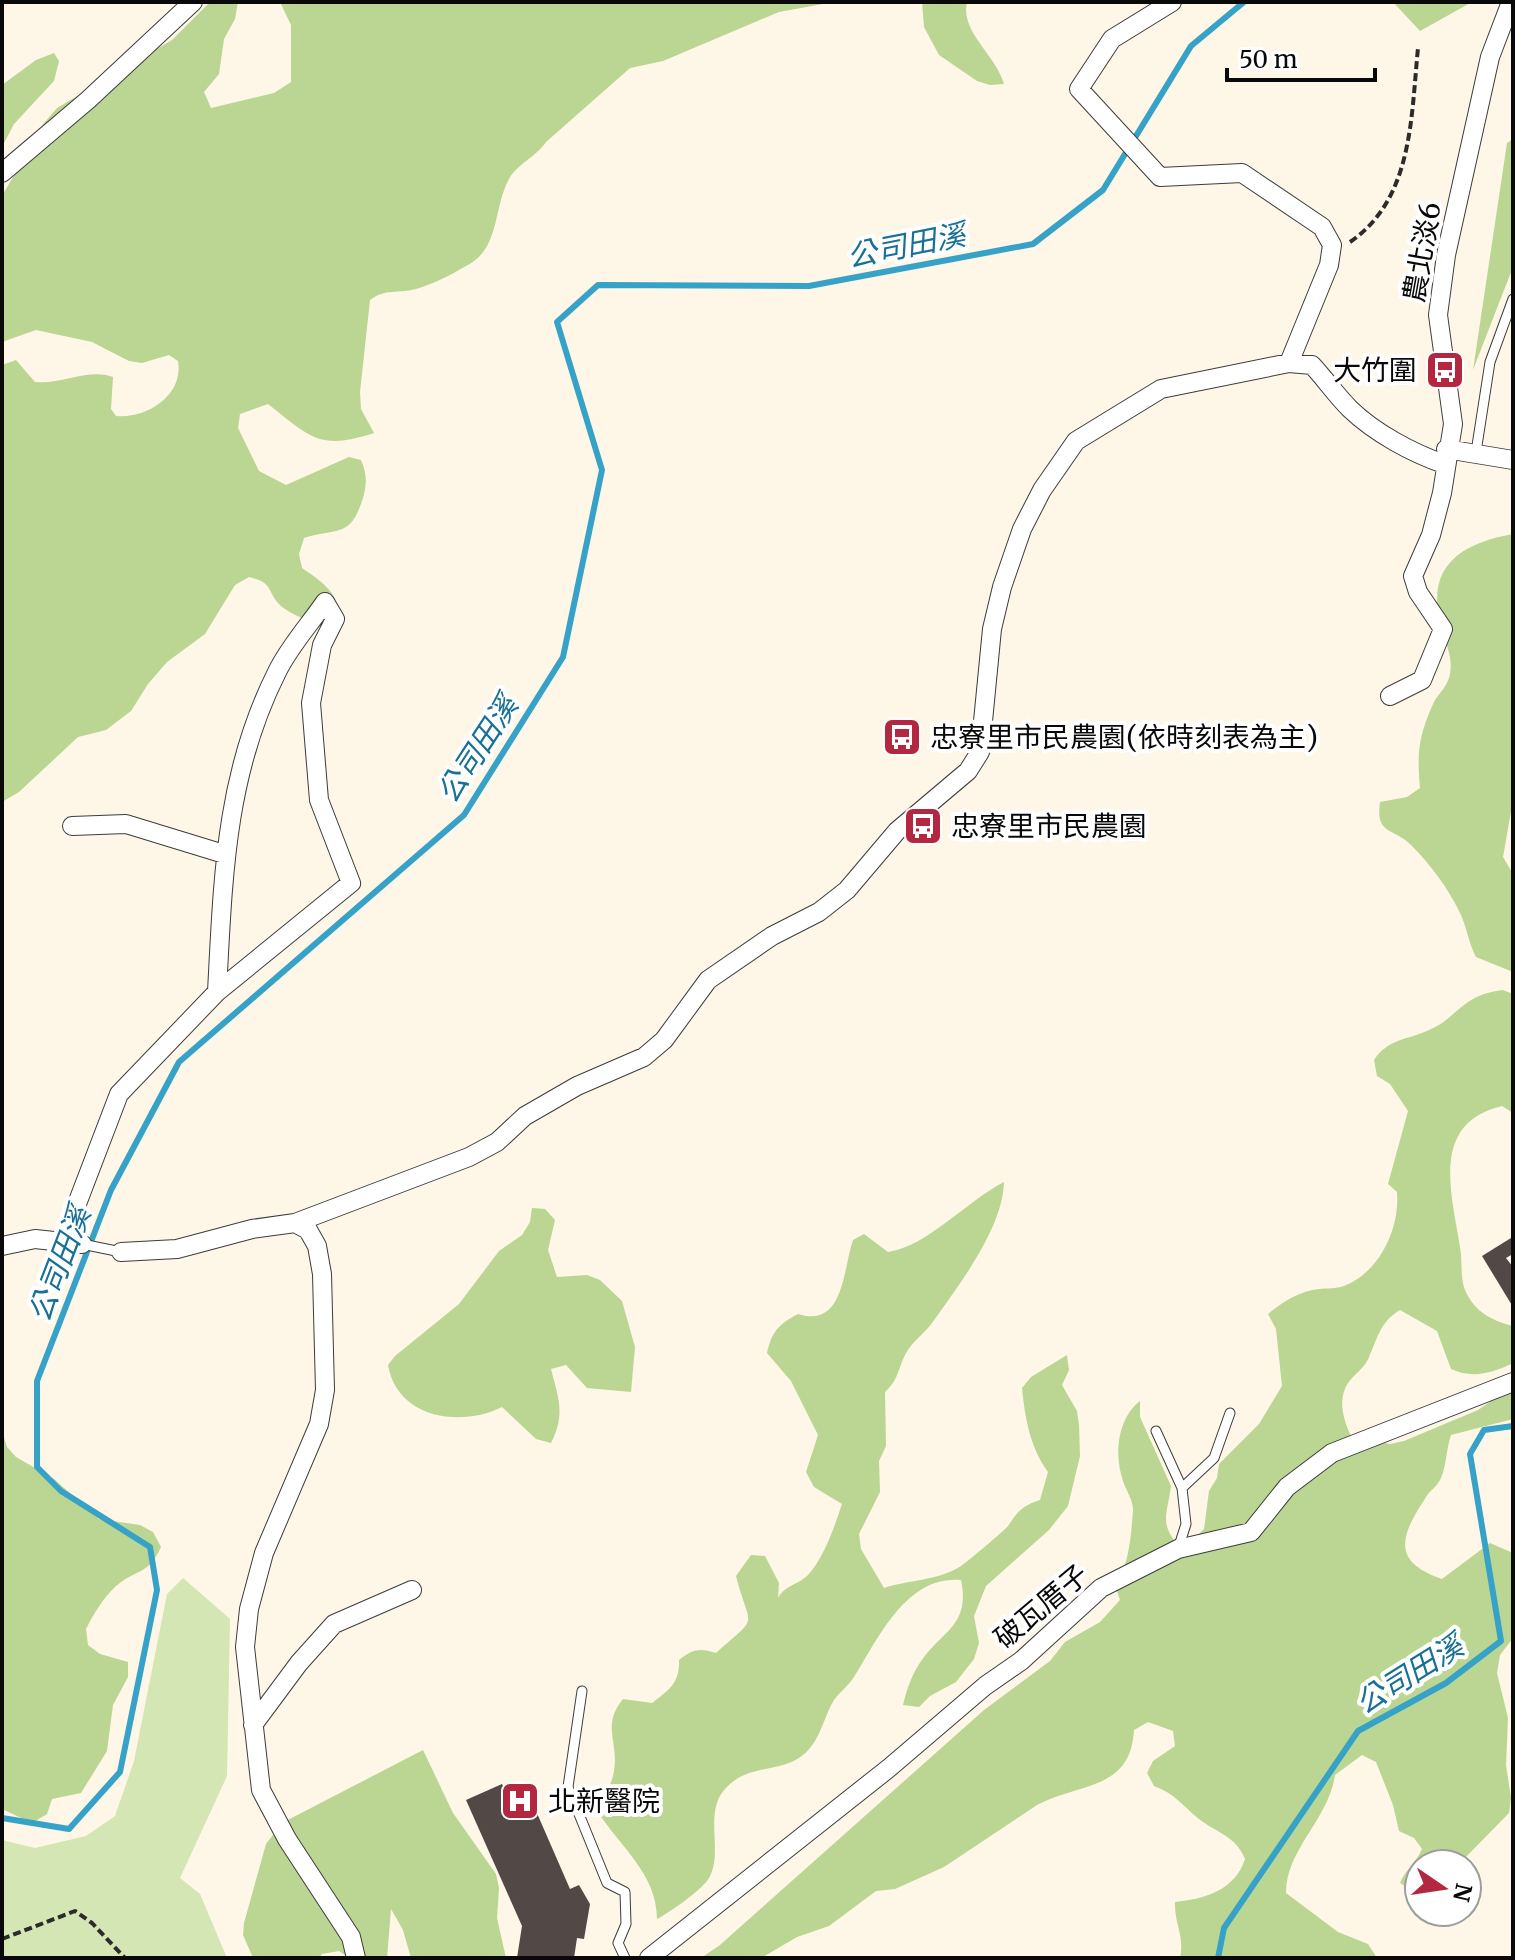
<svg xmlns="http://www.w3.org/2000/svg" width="1515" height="1960" font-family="Merriweather,'Noto Sans TC',serif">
<rect width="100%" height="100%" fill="#fef6e6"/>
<!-- green -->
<path fill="#d4e6b3" d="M183,1578L230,1619L227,1776L180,1878L200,1894L227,1958H2V1840L35,1848L86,1836L115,1816L134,1761L167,1594Z"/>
<!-- forest -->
<path fill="#bad692" d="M210,2H238L235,19L224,39L219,74L204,92L211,108L274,93L291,82V25L280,2H834L779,12L663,61L630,68L546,142C535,158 516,164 508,181C493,210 500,249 466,266C451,275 433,284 416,289C397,294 386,288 370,300L360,392L361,409L374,433C319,451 310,437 268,404L240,414L238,428L259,471L286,485L349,457L361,460C367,474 367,483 363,498C350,539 339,527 304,538L299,554L302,568C319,580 332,587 339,608L329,628C317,625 290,614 281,606C266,592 275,583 249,577L235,585L205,634L167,662L148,684L131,711L106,730L78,737L19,792L2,802V365L16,360L35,382C61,385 88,368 113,377L111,409L116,416C147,419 184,395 178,361L169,355L142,363L129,361L92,342L36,330L2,342V196L44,123L57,108L172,40Z
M922,2H967C960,32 996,55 1004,84L990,85L977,81L939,55L924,27Z
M1393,2H1472L1420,31Z
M54,53L59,61L54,81L14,124L2,147V85L36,60Z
M1513,139V267L1473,370L1507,143Z
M1513,534V800L1503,857L1513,874V972L1476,957C1468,942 1467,926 1459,911C1448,888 1430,864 1412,846C1394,827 1375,836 1380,802L1407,797L1420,788C1417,753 1418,738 1433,704C1437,695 1446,688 1449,678C1454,660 1447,647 1442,630C1424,569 1457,544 1513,534Z
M1503,990L1513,994V1113L1502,1106C1429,1123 1452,1195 1460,1247C1463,1263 1459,1282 1468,1296C1478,1314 1494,1321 1513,1326V1363C1493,1373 1472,1379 1451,1369L1437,1331L1400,1310C1380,1322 1378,1337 1369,1357C1366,1365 1359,1371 1353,1377C1336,1394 1342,1417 1351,1436L1390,1444L1404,1441L1478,1410L1503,1393L1513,1391V1419L1451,1435C1446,1449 1447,1464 1441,1478C1438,1486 1430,1490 1426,1497C1402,1534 1389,1561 1442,1579L1490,1543L1513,1553V1638L1500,1655L1497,1673L1508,1718L1506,1765L1511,1798L1509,1813L1459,1864H1419V1888L1411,1890L1400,1883C1405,1870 1416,1863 1422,1849L1414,1838L1399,1831L1393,1805L1376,1762L1362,1755L1335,1775C1329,1819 1286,1849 1286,1893L1338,1932L1368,1944L1377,1958H1180C1185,1936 1174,1923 1175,1902C1205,1899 1235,1890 1245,1859C1236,1836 1217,1833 1199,1819C1183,1806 1174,1793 1154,1786L1147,1773L1153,1761L1175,1746L1173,1731L1148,1722L1134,1730C1131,1791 1078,1783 1037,1805L944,1867L895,1889L876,1891L829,1926L797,1937L761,1958H701L720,1945L984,1710L1050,1661L1065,1642L1100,1622L1120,1600L1116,1588C1129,1562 1131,1538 1133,1510C1133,1500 1126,1490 1123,1481C1114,1455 1117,1419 1140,1401V1417L1171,1486C1167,1517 1158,1523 1182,1550L1204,1529L1209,1491L1217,1478L1219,1464L1259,1424L1282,1386L1276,1329L1268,1314C1282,1302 1300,1291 1319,1289C1327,1288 1335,1289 1344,1286C1380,1272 1400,1228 1397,1192L1388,1184L1408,1111L1390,1084L1377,1076L1374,1060C1388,1039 1406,1040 1427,1031C1459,1018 1460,995 1503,990Z
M1004,1182C1003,1228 959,1285 932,1323C925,1333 914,1340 908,1350C898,1365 900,1379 885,1392L886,1446L879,1461L880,1492L859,1534L861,1549L884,1588C908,1580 937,1581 961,1566C966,1563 1005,1530 1008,1526C1018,1511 1022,1506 1040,1500L1048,1472C1030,1447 1025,1418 1022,1388L1031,1377L1067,1355L1069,1370L1062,1385L1077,1411L1079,1425L1080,1456L1068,1506L1049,1530L986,1586L974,1616L979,1643L974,1659L956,1682L930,1696L919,1707L903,1705C907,1688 913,1671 924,1657C945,1630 970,1623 961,1580C906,1575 878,1639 854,1677C848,1686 840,1692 834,1700C826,1713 822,1731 813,1744C790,1778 751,1759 725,1789C703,1813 724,1852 709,1878C703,1889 669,1913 657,1919C657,1874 621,1848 598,1812C602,1797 612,1786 614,1771C619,1741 601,1726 623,1699L652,1703C669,1690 680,1683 679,1660C693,1649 700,1648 716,1653C761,1613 750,1631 736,1576L751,1555L765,1556L779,1583L778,1598C785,1585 798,1585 808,1575C824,1558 835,1525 842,1504L814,1487L806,1472L818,1435L791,1381L767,1353C772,1331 779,1324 798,1314C844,1329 843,1269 853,1240L864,1234L888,1252C926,1247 967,1201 1004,1182Z
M532,1208L545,1209L555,1220L548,1250L557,1277L587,1275L600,1280L622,1301L635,1347L631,1392L587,1388L566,1365L551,1369C558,1397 566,1414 551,1443L536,1439L502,1407C460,1428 397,1418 388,1365L395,1356L459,1304L499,1251L522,1235L530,1222Z
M2,1431L7,1447L16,1457L54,1479L99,1519L140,1525L153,1532L161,1547C148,1576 135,1569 115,1587C103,1598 93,1615 86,1629L88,1645L100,1654L128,1662V1677L113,1705L107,1751L81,1793L52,1799L47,1814L32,1823L2,1809Z
M423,1750L453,1813L496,1874L499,1888L497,1918L506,1958H411L403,1930L391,1909L387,1958H349L339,1951L322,1954L319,1958H253L243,1935L244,1923L266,1844L282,1823Z"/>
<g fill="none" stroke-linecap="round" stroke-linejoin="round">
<!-- stream -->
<path stroke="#36a2c8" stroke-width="6" d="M2,1818L69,1829L120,1772L157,1590L150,1547L61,1491L37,1467V1381L111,1190L179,1062L464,815L563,657L602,470L557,322L598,285L809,286L1033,244L1103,190L1191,46L1244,2
M1218,1958L1224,1928L1358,1731L1446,1683L1501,1641L1470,1454L1484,1430L1513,1426"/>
</g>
<!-- building -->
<path fill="#524946" d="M1511,1238L1513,1254L1506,1258L1513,1267V1307L1482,1256Z
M502,1784L508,1796L526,1788L570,1889L579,1885L590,1904L584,1939L577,1938L574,1958H517L522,1926L466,1800Z"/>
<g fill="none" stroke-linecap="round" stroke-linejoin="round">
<!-- service casing -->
<g stroke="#3c3c3c" stroke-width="11">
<path id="service" d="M1476,452L1490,362L1513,299
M82,1244L121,1252
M1156,1431L1182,1488
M1178,1549L1186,1524L1182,1488L1214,1458L1230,1413
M582,1691L568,1787L607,1883L625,1892L626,1924L618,1943L625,1958"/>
</g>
<!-- minor casing -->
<g stroke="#3c3c3c" stroke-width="20">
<path id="minor" d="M1172,2L1112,39L1079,89L1160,177L1242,173L1322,227L1332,245L1329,265L1289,363
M2,173L88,100L193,2
M1446,449L1513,460
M1390,696L1422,680L1443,629L1418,592L1413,576L1431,535L1442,493L1453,424L1438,315L1446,255L1490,57L1511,2
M72,826L126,824L224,854
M295,1223L469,1157L497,1142L525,1116L577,1086L644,1057L664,1040L708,980L772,936L819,912L847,890L897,831L968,771L980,752L992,629L1002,587L1022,529L1042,490L1076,441L1161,389L1289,363L1312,365C1325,379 1336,395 1350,409C1375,433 1412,453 1444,464
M62,1243L119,1094L217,992L351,883L319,800L311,703L322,645L335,619L325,602C310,624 289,647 277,672C225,775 223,879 217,992
M2,1246L35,1239L82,1244
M121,1252L177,1249L252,1229L295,1223L308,1230L317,1246L322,1274L325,1390L319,1424L264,1553L249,1609L245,1647L261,1790L287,1839L351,1937L356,1958
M253,1725L299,1663L334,1624L412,1590
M649,1958L889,1768L985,1686L1021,1661L1101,1588L1178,1549L1251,1532L1287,1487L1332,1453L1513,1382"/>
</g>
<!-- path -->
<path stroke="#2b2b2b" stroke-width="4" stroke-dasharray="8 4" stroke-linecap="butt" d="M1350,242C1413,199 1411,117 1418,48
M2,1939L75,1911L92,1923L125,1958"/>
<!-- service -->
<use href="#service" stroke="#fff" stroke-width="9"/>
<!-- minor -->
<use href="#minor" stroke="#fff" stroke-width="18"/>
</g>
<!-- icons -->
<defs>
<g id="bus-square" transform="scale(2)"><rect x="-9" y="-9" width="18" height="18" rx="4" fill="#b42741" stroke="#fff"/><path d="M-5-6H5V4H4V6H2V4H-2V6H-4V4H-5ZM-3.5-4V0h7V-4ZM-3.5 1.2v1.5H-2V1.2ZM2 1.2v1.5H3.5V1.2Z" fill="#fff"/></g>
<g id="hospital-square" transform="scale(2)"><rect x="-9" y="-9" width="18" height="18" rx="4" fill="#b42741" stroke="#fff"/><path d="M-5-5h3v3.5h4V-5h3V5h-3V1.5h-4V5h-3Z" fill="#fff"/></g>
</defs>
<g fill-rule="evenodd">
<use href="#bus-square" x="1445" y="370"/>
<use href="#bus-square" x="902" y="737"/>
<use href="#bus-square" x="923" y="826"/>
<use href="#hospital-square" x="520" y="1801"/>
</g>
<g text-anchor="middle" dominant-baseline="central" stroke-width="8" stroke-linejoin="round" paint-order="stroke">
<!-- street labels -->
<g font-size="28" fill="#090909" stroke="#fff">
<text transform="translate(1422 252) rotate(-80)">農北淡6</text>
<text transform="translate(1041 1606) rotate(-40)">破瓦厝子</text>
</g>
<!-- poi labels -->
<g font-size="28" fill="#090909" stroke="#fff" text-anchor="start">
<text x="1417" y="370" text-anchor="end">大竹圍</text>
<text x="930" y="737">忠寮里市民農園(依時刻表為主)</text>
<text x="951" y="826">忠寮里市民農園</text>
<text x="548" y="1801">北新醫院</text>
</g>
<!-- water labels -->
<g font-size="30" font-style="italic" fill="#187096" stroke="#fff">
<text transform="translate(906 245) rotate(-11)">公司田溪</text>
<text transform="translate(477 749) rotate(-57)">公司田溪</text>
<text transform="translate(59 1264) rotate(-69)">公司田溪</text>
<text transform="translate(1409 1674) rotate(-32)">公司田溪</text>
</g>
</g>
<!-- border -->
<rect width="1515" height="1960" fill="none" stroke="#090909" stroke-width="8"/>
<!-- north arrow -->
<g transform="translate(1443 1888) rotate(103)"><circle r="38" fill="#ffffff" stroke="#9d9d9d" stroke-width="2"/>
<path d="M0-6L14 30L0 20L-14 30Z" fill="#b42741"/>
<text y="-12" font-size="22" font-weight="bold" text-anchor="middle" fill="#090909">N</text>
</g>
<!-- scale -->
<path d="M1227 68v12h148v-12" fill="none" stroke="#090909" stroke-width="4"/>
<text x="1239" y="68" font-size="24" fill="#090909" stroke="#ffffff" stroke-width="6" paint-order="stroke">50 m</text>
</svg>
